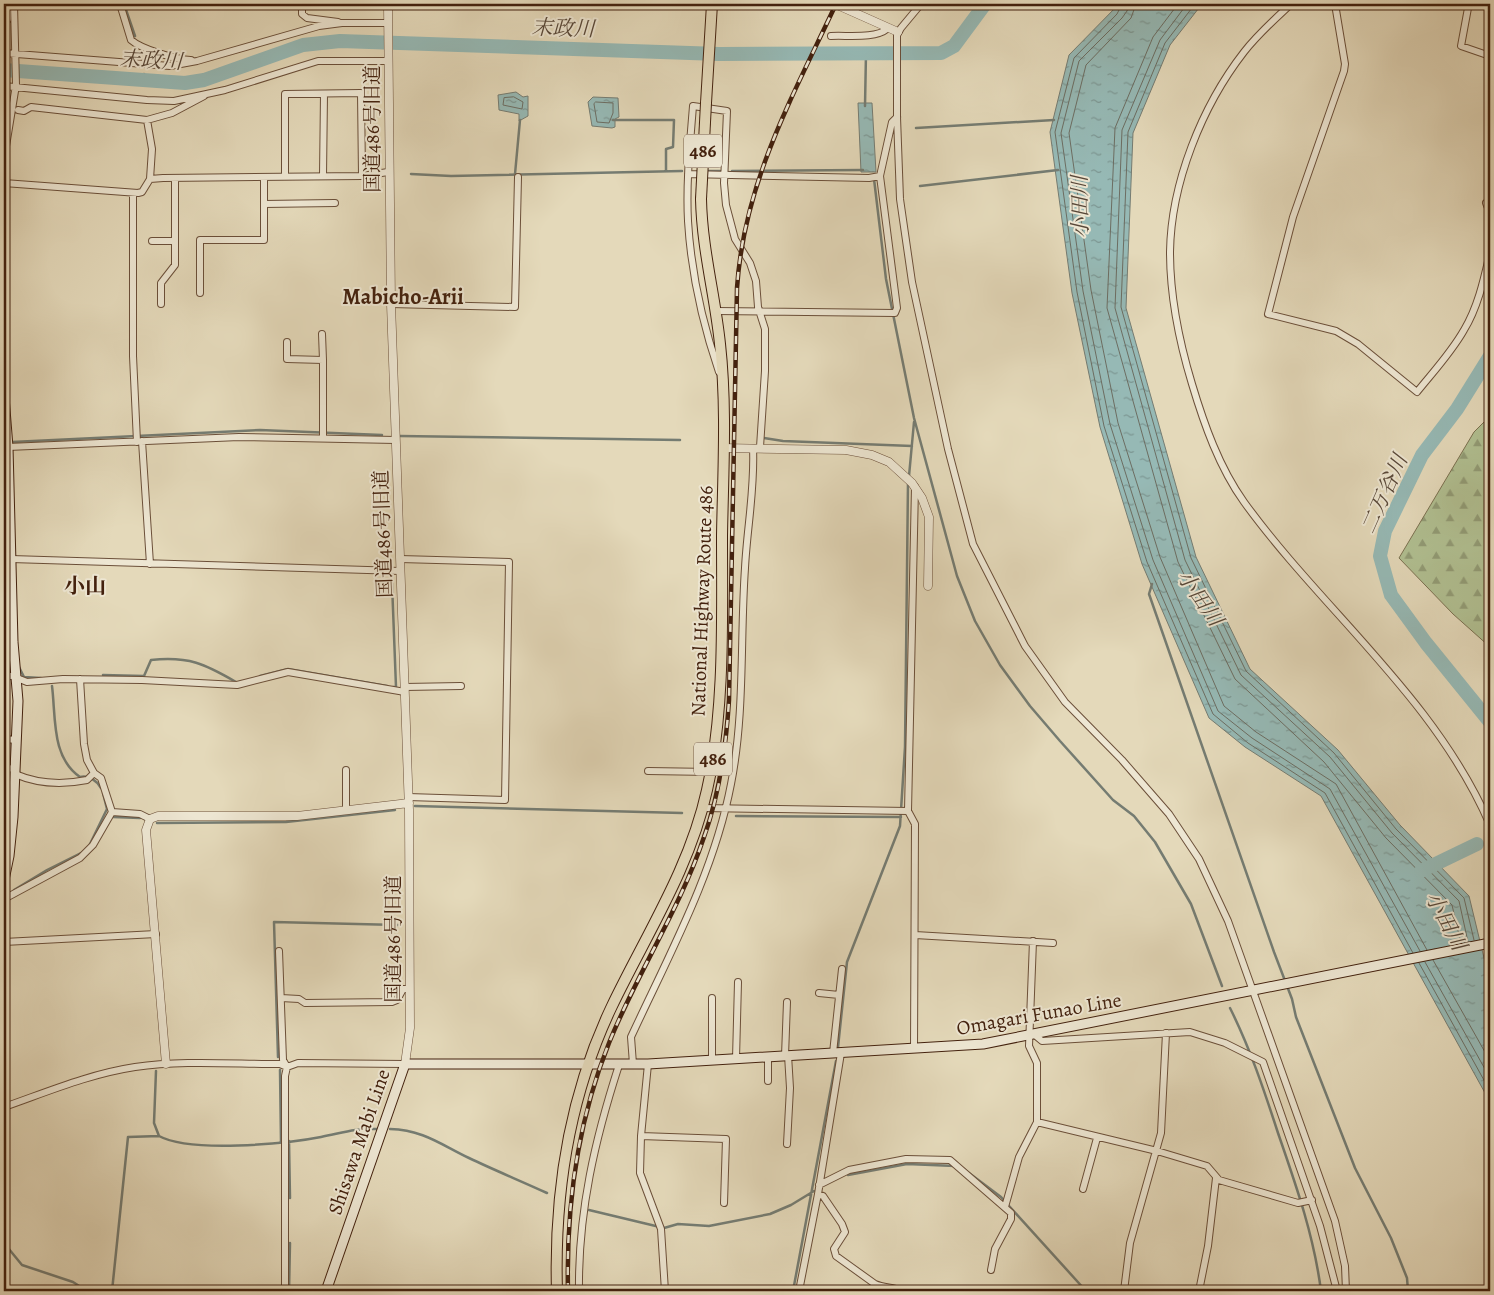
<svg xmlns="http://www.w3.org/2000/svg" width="1494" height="1295" font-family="Alegreya,'Noto Serif JP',serif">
<defs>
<pattern id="forest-firs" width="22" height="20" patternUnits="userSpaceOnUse" patternTransform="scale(1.25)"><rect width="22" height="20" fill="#b1c092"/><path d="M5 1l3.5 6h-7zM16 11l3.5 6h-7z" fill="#929c76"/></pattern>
<pattern id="water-ripples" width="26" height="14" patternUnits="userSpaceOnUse" patternTransform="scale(1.25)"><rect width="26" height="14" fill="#96b9b5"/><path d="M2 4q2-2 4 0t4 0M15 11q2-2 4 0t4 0" fill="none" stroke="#7c9692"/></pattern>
</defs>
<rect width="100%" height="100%" fill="#e4d9ba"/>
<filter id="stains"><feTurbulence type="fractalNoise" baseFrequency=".004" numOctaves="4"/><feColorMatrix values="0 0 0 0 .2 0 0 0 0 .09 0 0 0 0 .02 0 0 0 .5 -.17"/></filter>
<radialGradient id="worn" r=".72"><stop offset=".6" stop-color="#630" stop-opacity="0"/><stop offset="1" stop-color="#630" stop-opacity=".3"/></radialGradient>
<!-- forest -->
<path fill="url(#forest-firs)" stroke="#7a7050" d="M1490,416V647L1453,614L1399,558L1474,432Z"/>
<!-- water -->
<path fill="url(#water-ripples)" stroke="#757c72" d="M1119,4H1202L1170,45L1133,133L1126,308L1196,557L1250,669L1338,750L1400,825L1469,896L1484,958L1490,970V1102L1321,796L1245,747L1209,718L1142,564L1100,427L1072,293L1050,132L1069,55Z
M516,92L523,97L528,96V116L519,121V114L499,110L498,95Z
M593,97L618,98L619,117L615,119V127L612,128L592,126L588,102Z
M858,103H872L876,172H861Z"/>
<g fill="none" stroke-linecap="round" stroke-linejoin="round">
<!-- shore -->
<path stroke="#6c6d62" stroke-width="1" d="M1122,4L1117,14L1074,58L1055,132L1077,292L1104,426L1147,562L1213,714L1248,743L1325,793L1413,953
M1129,4L1127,11L1122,18L1079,61L1061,133L1083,291L1110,424L1153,560L1218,711L1252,738L1330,789L1420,951
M1136,4L1131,18L1086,65L1069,133L1091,290L1118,423L1160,557L1224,706L1256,732L1336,784L1427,950
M1178,4L1153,37L1115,128L1107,308L1178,562L1235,679L1324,762L1386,838L1452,905L1461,943
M1187,4L1160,40L1122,130L1115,308L1185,560L1241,675L1330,757L1392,833L1459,901L1468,942
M1195,4L1165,43L1128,132L1121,307L1191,558L1246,671L1334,753L1396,829L1464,898L1474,940
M514,97L523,102L522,109L503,105L504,98Z
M596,102L613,103V113L609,123L597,122L594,104Z
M1433,960L1490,1061
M1425,962L1490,1078
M1419,963L1490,1091"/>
<!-- stream -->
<path stroke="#757c72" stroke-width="2.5" d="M124,4L135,36
M9,69V75
M144,74L146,81
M865,106L866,53
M613,120H674L673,147L666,149V171
M4,125L7,101
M916,128L1054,120
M706,171H720
M732,171L863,170
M411,174L451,176L682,171
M515,174L520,120
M874,179L886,279L914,418L957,576L975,621L1000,665L1030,706L1060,741L1113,800L1134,816L1155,842L1191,904L1222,986
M920,186L1058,170
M400,436L680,440
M764,438L783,441L912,446
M12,442L260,430L382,435
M909,476L914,422
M4,506L8,632
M392,583L396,687H393
M1152,584L1149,594L1274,952L1292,999L1296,1017L1355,1168L1391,1238L1407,1278L1408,1291
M19,667L24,677L41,678
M103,675L144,676L151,660C189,656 205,664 236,682
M260,676L288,669L387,686
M52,686C56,717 51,757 80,777C90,775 96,780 101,788
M415,806L682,813
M736,816L901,817
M113,817L140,818
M157,823L286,822L395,810
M90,844L107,809L103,793
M14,890L47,870L81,853
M1230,1008C1250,1048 1264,1090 1278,1133C1296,1185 1314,1236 1321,1291
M838,1047L847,962L900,826L905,747L908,482
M278,1057L274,922L398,925
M280,1070L281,1142
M156,1071L154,1123L159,1136C190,1153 285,1144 321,1137C342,1133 355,1128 377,1129
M390,1129C423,1130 440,1144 469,1158C494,1170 521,1181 547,1193
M289,1141L290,1198
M961,1167L1001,1197L1086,1291
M848,1175L907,1164L955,1166
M589,1210L664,1228L678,1224L709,1226L770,1214L791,1205L814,1191
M4,1243L22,1265L73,1282L87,1291
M112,1291L128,1137L159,1136
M289,1291L290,1243
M793,1291L836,1061"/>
<!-- river -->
<path stroke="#96b9b5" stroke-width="14" d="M4,70L185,83L204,80L303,45L340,41L719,54L941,53L954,46L985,4
M1490,356L1457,409L1422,455L1385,531L1380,556L1391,595L1426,643L1490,722
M1421,871L1477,844"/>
<!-- minor casing -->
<g stroke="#6b4f39" stroke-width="8">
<path id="minor" d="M8,4V19
M120,4L131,40C141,49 177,60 191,60
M302,4V14L307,18L338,22
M578,4V5
M921,4L901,28L897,35V117L900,199L912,282L948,449L973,544L1025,646L1065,702L1122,760L1169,814L1199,859L1228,921L1335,1221L1345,1266L1346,1291
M1291,4C1275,19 1258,34 1244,52C1202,106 1171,183 1170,252C1170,296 1179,341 1192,384C1204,424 1219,467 1244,502C1323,611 1436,699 1490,825
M1335,4L1345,64L1344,71L1293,217L1268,314L1336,331L1358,344L1417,392C1433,372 1451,353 1464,330C1478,307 1484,279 1490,253
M1466,4L1468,8L1461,46L1490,56
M831,36C847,35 875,39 887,29
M4,53L170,66L197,61L319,26L342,23H388
M4,86L147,100L174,101L225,90L318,61H388
M4,108L8,109
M18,110L24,111L31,107L147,120L172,113L204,96
M147,120L152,149L150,179
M688,174L869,178L880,176
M285,176V94L361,93L362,176
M323,176L324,94
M4,183L138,193L142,192L150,179L163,178L362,176L388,172
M133,193V356L137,442
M1490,202L1486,203L1490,213
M264,204L335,203
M152,241H175
M200,293V240H264V177
M161,304V283L175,265V178
M391,304L515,307L518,177
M716,311L895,313L897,308L880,176L892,122L897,117
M287,342V359L323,360L322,334
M4,368V183L5,152L16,85L14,4
M719,372C703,325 691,271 688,221C686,183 690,144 693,106L727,111L724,183L726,205L735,239L750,263L756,281L758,307L765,329V371L760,447
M323,438V360
M142,441L150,564
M8,447L239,437L396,440
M11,559L400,571
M400,559L509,562L505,800L408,797
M4,677L17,675
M17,678L27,682L63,679L142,680L237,685L288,672L405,692
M405,687L461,686
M4,739L17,740
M4,769L15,768
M346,770V810
M648,771L711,772
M15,774C38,784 62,785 87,780L94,773
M4,788H14
M703,808L908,811
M112,812L140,814L150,819
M4,899L80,858L93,845L112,812L101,778L94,773L87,760L84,744L80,679
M915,935L1053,943
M1033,941L1029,1046L1037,1063V1122L1157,1151L1207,1166L1219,1180L1298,1203L1312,1200
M4,942L156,934
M279,951L283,1060L287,1067L285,1076V1291
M819,993L839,995
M281,998L299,999L305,1003L392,1002L397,1000L403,989H410
M1036,1036L1042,1041L1190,1032L1225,1043L1263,1062L1320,1226L1337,1291
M914,1049L915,824L908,811L915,487
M833,1053L842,969
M841,1053L818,1194L823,1196L842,1224L845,1232L834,1249L836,1256L875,1284C884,1288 893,1287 902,1291
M785,1056L787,1002
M736,1059L738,982
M712,1060V998
M633,1064L631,1037C669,955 714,873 731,784C745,713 740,640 745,568C747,528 755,488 753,448
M648,1064L641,1136L640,1173L661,1229L665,1291
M287,1067L298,1063L405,1064
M768,1081V1056
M4,1107C47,1092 89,1074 135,1067C182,1060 232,1064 280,1064L287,1067
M641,1136L726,1139L724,1203
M787,1144L790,1088L788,1055
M819,1185L849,1170L906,1159L950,1160L1011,1213V1219L995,1249L991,1270
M1083,1189L1097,1138
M1005,1207L1019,1157L1037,1122
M579,1291C578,1212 595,1139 619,1065
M799,1291L818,1194
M1124,1291L1130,1243L1161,1133L1166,1033
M1199,1291L1208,1246L1216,1178"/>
</g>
<!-- tertiary casing -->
<g stroke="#6b4f39" stroke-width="9">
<path id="tertiary" d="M388,4L391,304L409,810L410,1028L405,1064
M835,4L898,32
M723,448L846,450L872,455L889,462L912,483L922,498L929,517L928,586
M166,1064L146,830L150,819L158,816H297L409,803"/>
</g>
<!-- secondary casing -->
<g stroke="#43210e" stroke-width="11">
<path id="secondary" d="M4,397L8,447L13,642L18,701L13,817L9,856L4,880
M326,1291L405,1064H648L983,1044L1490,943"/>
</g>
<!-- trunk casing -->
<g stroke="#43210e" stroke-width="12">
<path id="trunk" d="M706,103L712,4
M557,1291C554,1192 569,1096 612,1006C646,935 690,868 707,790C725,711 722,617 722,536C723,473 727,408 720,344C715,295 702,249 701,199"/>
</g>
<!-- minor -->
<use href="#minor" stroke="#ede6d2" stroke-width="6"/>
<!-- tertiary -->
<use href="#tertiary" stroke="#ede6d2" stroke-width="8"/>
<!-- secondary -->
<use href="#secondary" stroke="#ede6d2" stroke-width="9"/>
<!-- trunk -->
<use href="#trunk" stroke="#e4d9ba" stroke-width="10"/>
<!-- rail casing -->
<g stroke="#43210e" stroke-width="4.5">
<path id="rail" d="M568,1291C566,1205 577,1123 609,1043C637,973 680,909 704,837C720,793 726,747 729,700L737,288C744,182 792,98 836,4"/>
</g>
<!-- rail -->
<use href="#rail" stroke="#ede6d2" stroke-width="2.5" stroke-dasharray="8" stroke-linecap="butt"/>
<!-- trunk-bridge casing -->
<g stroke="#43210e" stroke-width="12" stroke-linecap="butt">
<path id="trunk-bridge" d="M701,199L706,103"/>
</g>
<!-- trunk-bridge -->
<use href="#trunk-bridge" stroke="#e4d9ba" stroke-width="10"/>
</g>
<g text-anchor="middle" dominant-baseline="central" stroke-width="4" stroke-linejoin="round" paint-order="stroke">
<!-- shield labels -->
<g fill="#ede6d2" stroke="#765c49" stroke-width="1">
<rect x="684" y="134.5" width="38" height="33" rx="4"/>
<rect x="694" y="742.5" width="38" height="33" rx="4"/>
</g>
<g font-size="19" font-weight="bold" fill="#43210e">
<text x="703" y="151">486</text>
<text x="713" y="759">486</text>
</g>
<!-- street labels -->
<g font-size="20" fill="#43210e" stroke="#ede6d2">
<text transform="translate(372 129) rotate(-90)">国道486号旧道</text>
<text transform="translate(383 534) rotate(-92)">国道486号旧道</text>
<text transform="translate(702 601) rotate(-88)">National Highway Route 486</text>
<text transform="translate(393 939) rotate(-90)">国道486号旧道</text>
<text transform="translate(1039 1014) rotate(-10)">Omagari Funao Line</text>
<text transform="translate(359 1142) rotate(-71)">Shisawa Mabi Line</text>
</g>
<!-- water labels -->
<g font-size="21" font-style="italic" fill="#584738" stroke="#ede6d2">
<text transform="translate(563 28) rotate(2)">末政川</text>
<text transform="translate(151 60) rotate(3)">末政川</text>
<text transform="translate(1080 207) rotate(-91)">小田川</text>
<text transform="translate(1384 494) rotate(-66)">二万谷川</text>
<text transform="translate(1200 598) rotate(55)">小田川</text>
<text transform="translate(1446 921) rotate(62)">小田川</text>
</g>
<!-- neighbourhood labels -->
<g font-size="21" font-weight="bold" fill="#43210e" stroke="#ede6d2">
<text x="85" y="586">小山</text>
</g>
<!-- quarter labels -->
<g font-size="22" font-weight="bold" fill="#43210e" stroke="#ede6d2">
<text x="403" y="297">Mabicho-Arii</text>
</g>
</g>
<!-- margin -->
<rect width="1494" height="1295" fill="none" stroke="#e4d9ba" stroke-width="20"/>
<rect x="5" y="5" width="1484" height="1285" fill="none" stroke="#43210e" stroke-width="2.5"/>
<rect x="10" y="10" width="1474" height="1275" fill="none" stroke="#43210e"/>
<rect width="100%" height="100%" filter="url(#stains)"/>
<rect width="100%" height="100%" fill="url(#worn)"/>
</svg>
